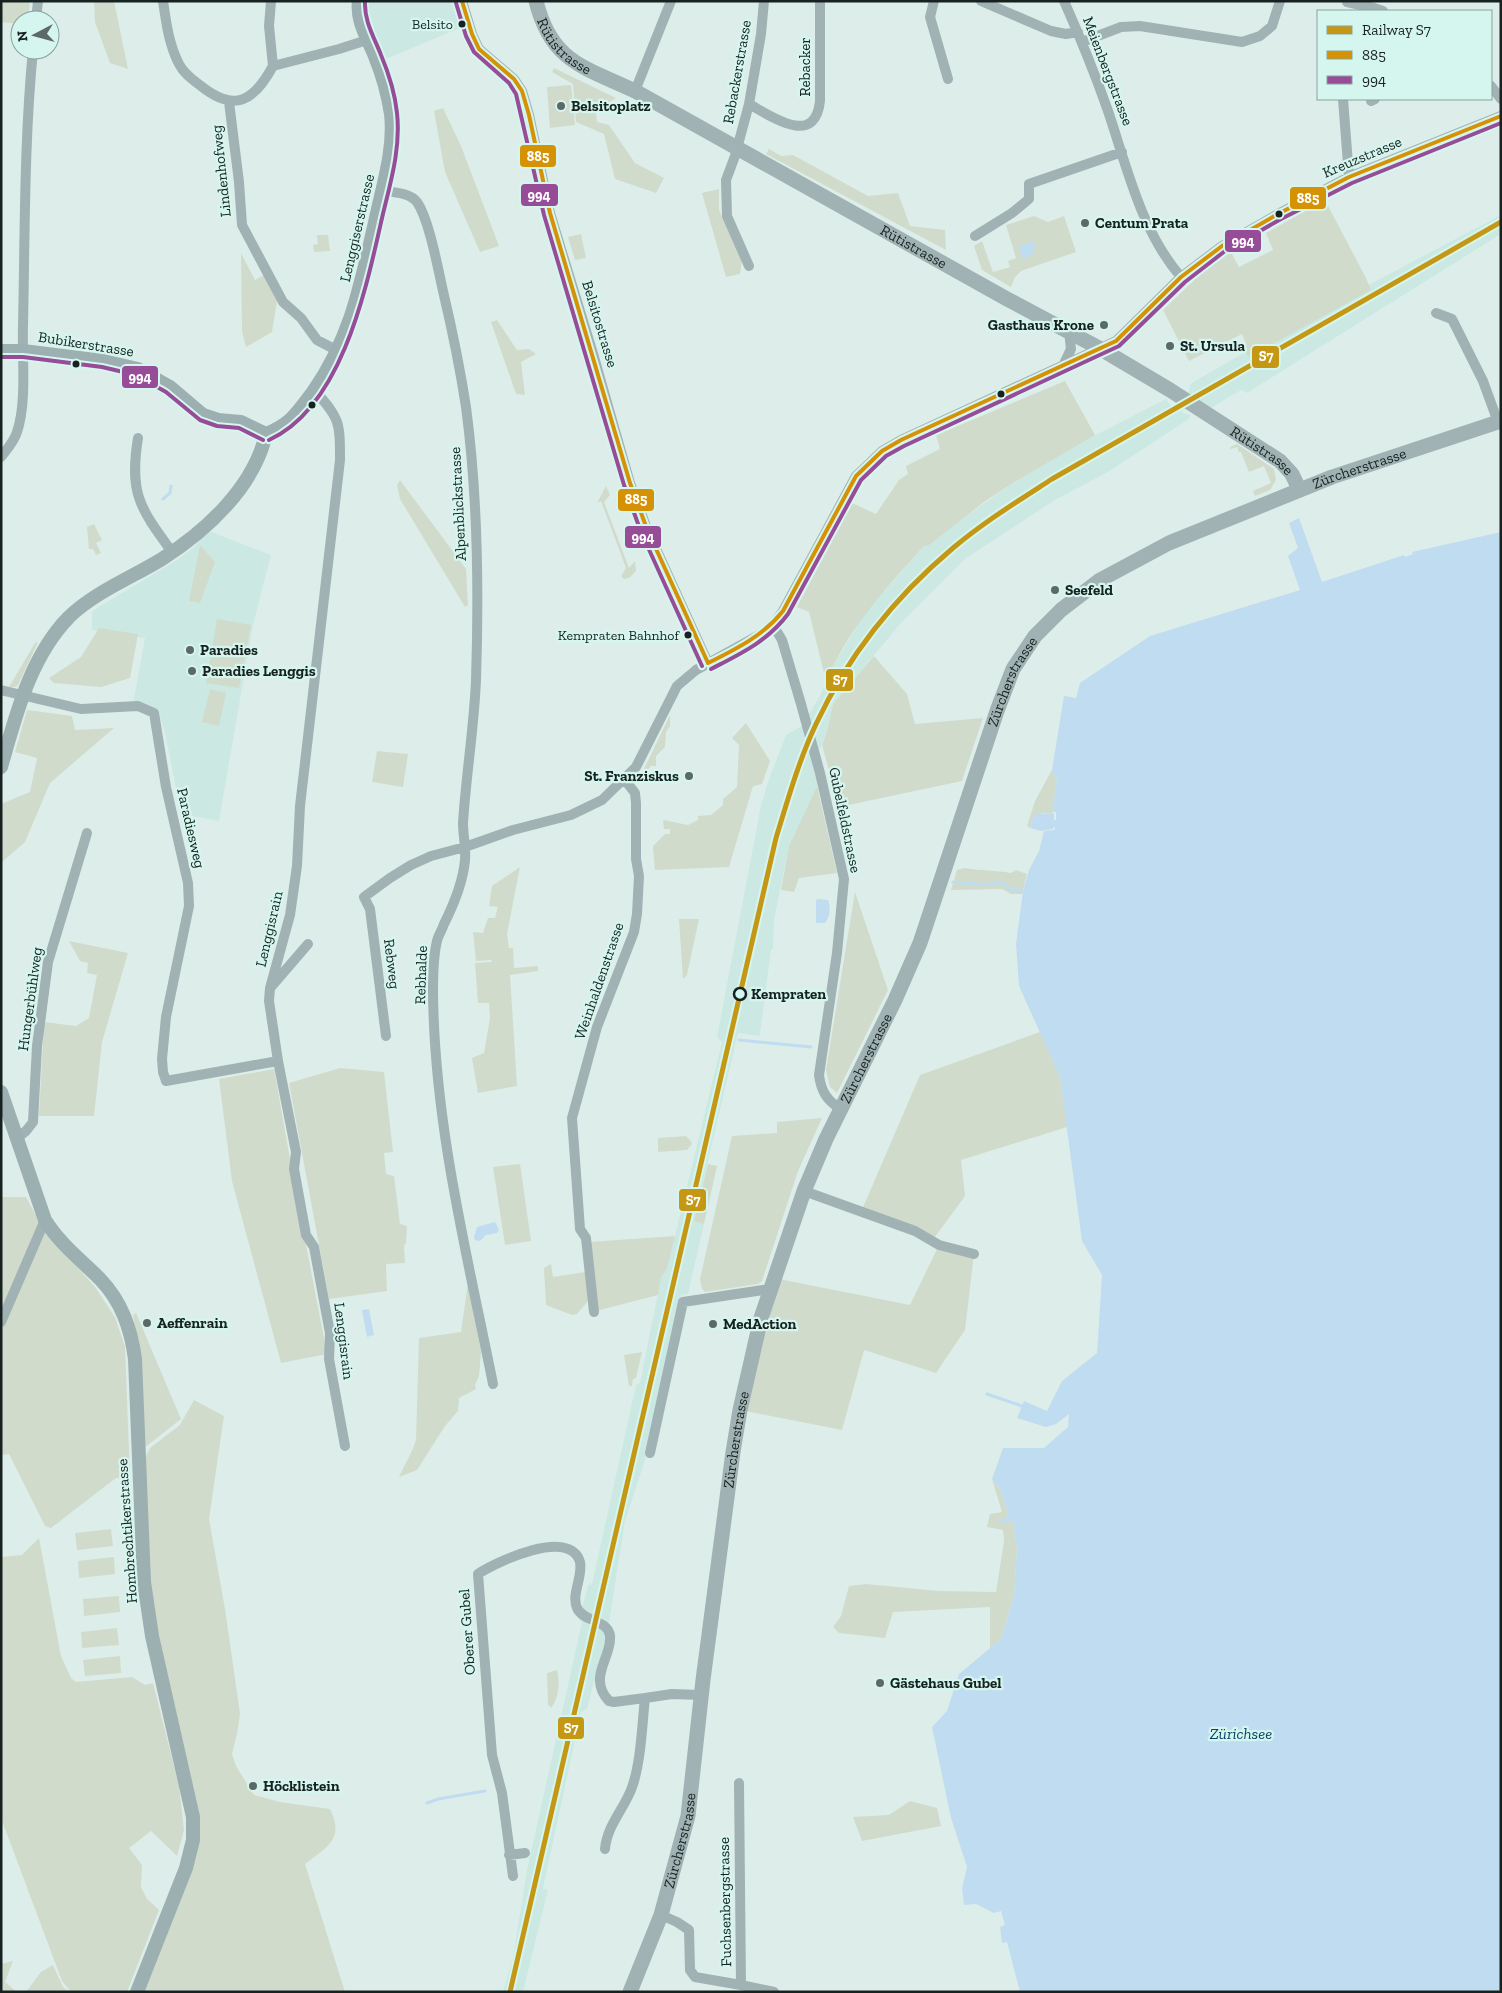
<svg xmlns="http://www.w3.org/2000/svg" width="1502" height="1993" font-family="'Zilla Slab',serif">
<rect width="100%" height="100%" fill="#ddeeea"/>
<!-- built -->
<path fill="#cbe9e2" d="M369,1H452L460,28L384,60L369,18Z
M1501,215V234L1247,393L1241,390L1209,409L1198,401L1184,409L1181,412L1191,415L1189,419L1108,472L1055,500L965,559L901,623L833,704L827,732L813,766L818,780L817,786L789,846L774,920L773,949L771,950L760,1034L759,1036L738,1033L694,1221L704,1224L688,1294L681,1295L645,1460L625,1521L608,1629L587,1709L581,1712L543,1888L548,1890L523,1992H503L513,1958L527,1870L582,1622L579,1620L588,1585L592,1584L636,1385L640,1383L661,1278L667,1269L722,1042L717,1037L761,805L769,779L786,735L802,726L820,696L834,664L866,612L924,546L1013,483L1082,442L1166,399L1171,406L1189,395L1190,384L1283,330Z
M209,531L271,555L253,625L219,821L181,814L165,733L158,710L133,704L145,638L92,630V611L177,560L193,548Z"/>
<!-- green -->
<path fill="#d0dbcb" d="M1,1H30L28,20H20V24L1,22Z
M94,1H114L128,69L110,63L95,22Z
M554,68L616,98L596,111L597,122L609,125L635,163L664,178L656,193L615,179L604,134L576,122L573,84L552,72Z
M571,85L575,125L550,128L547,87Z
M443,108L461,146L499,246L480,252L445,172L434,111Z
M769,149L781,156L793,155L868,196L898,193L910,226L945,230L946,250L766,154Z
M719,189V210L742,260L740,274L726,277L702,193Z
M1325,200L1365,276L1371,290L1249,357L1244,351L1246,344L1242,334L1189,361L1163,310L1207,268L1231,252L1239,267L1273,250L1266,233Z
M1034,216L1048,222L1064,216L1076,252L1021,271L1015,277L1011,287L982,270L974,246L982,241L993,272L1010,267L1008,261L1016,258L1006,225Z
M581,234L586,258L575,260L568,237Z
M317,235H328L330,251L314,252L313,245L318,244Z
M241,253L255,280L264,275L277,301L272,332L246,347L242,331Z
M497,320L517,350L529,349L536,354L521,362L525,395L516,394L491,322Z
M1065,381L1095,435L1013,483L984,502L929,545L924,546C886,588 849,628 826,681L809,612L797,607L852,503L876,514L899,480L908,474L906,466L940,449L936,435Z
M1237,444L1274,469L1276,480L1270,490L1255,496L1253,491L1271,483L1264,466L1249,472L1241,452H1239L1237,447L1231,449L1230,447Z
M400,480L466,569L468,605L465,607L400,499L397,485Z
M606,486L610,495L604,502L629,568L635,561L636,571L629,578L624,579L621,576L626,568L601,501L597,503Z
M94,524L102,540L96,543L101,553L96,555L93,549H89L87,527Z
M200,545L215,562L200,603L189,601Z
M217,619L251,625L239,688L206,683Z
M99,628L138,634L130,678L101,687L54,683L49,678L81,657Z
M38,642L18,685L15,687H9L35,643Z
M874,656L907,694L915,724L983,718L962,781L839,807L822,745L827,732L833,704Z
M210,689L226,693L219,726L202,722Z
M27,710L72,716L75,730L114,728L50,783L25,842L1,863V804L30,792L37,758L15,752Z
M670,715V726L666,732L665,747L656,756V766H651L645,772L643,771Z
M746,723L770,761L762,784L753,786L729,867L655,870L653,846L665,834H670V829H664L663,820L688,825L698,820V816L711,815L723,805V799L737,787L739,745L732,738Z
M377,751L408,754L403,787L372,782Z
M1052,770L1057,781L1052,813H1043L1033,817L1030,828L1027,826L1035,801Z
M817,786L837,873L799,878L794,892L781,890L789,846Z
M520,867L507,934L509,948H513L514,968L538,966V971L510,975L517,1086L478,1093L472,1058L484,1053L490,1018L489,1003H478L475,963L492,962L491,960L476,961L473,932L483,933L488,918H495L498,907L489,906L492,886Z
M965,868C981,871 996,870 1011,873L1016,870L1027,874L1022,894H1011L1002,889L951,890L957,870Z
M855,892L888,990L837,1093L830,1087L826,1070Z
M679,919H699L687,975L683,979Z
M69,941L128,953L102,1042L94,1116H39L44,1022L76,1026L89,1018L97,975L87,973L88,963L80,961Z
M1040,1032L1060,1077L1067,1127L961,1160L965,1196L932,1241L861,1212L920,1075Z
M340,1068L384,1072L393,1152L384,1153L386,1174L394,1176L400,1224L407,1226L406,1243L404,1245L405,1263L386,1264L387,1291L329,1299L289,1083Z
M274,1069L295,1187L327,1354L281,1363L232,1181L219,1079Z
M822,1118L798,1171L762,1281L758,1284L705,1292L702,1289L700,1279L732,1136L777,1133V1122Z
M686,1136L691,1141L692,1144L687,1150L658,1152V1138Z
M520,1164L531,1241L505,1245L493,1167Z
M708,1164L717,1166L704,1224L694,1221Z
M1,1197H26L42,1227L95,1287L115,1317L125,1347L130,1477L116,1478L51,1528L45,1526L9,1454L1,1455Z
M675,1236L667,1269L661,1278L658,1295L596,1311L589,1242Z
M939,1245L974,1254L965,1330L936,1373L864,1350L842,1430L740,1410L774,1278L910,1305Z
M551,1264L553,1277L585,1272L588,1301L577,1314L572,1315L546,1305L544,1268Z
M468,1283L481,1352L479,1376L475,1385L476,1389L459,1398L458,1411L445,1426L417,1470L399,1477C405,1464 412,1453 416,1440L419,1338L461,1332Z
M136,1313L181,1419L144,1448L140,1350L133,1315Z
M642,1352L636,1378L633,1379L632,1386H629L624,1355Z
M194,1400L224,1416L209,1519L225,1609L240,1714L237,1734L232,1754L236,1766L254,1795L280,1802L330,1809C345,1839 327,1847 305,1864L345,1992H142L194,1856L148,1581L144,1460L150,1448L180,1425Z
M992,1479L1001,1491L1009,1517L1001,1522L1013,1521L1017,1547L1014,1596L1001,1639L990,1648V1607L893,1612L885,1638L839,1633L833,1627L841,1616L849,1586L866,1584L939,1591L996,1592L1004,1541L1003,1530L987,1527L990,1514L1002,1512Z
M111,1529L113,1546L77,1550L75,1533Z
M39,1538L61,1656L71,1678L76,1682L132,1677L145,1685L153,1683L179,1786L184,1830L177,1856L151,1831L129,1848L142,1865L141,1887L147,1899L159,1910L127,1992H71L62,1981L1,1818V1557L22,1555Z
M114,1557L115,1574L79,1578L78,1561Z
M119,1596L120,1612L84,1616L83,1599Z
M117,1628L119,1645L82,1648L81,1632Z
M120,1656L121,1673L85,1676L83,1660Z
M557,1670C560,1682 559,1698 551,1708L548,1704L547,1673Z
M910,1801L937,1808L941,1826L862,1841L853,1817L889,1815Z
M13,1961L5,1982L17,1992H1V1964Z
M53,1965L63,1987L69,1992H26L41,1972Z"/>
<!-- water -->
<path fill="#c0dcf0" d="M1034,241C1036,251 1033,256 1023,259L1019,246Z
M1299,518L1322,582L1404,555L1405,557L1413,554L1412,552L1501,532V1992H1020L1007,1942L1002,1943L1000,1927L1005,1925L1001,1911L994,1913L976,1904L964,1905L962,1888L967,1867L951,1818L932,1727L947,1711L959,1674L1001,1639L1014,1596L1017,1547L1013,1521L1000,1523L1001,1519L1009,1517L1001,1491L992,1479L1003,1448H1044L1068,1427L1069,1414L1056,1424L1046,1427L1017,1418L1024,1401L1047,1411L1062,1381L1097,1353L1102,1275L1082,1241L1060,1077L1019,986L1016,944L1023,891L1029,870L1039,851L1044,831L1055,830L1054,826L1053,829L1041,831L1030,828L1033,817L1037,814L1054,813V820H1056V812H1052L1057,781L1052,770L1064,696L1076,698L1080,683L1150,636L1300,590L1288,556L1298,548L1289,523Z
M818,899L828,900C831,907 830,917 825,923H816V900Z
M495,1222L499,1230L497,1233L486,1235L480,1241L475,1240L474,1237L477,1227Z
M369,1309L374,1335L367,1337L362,1310Z"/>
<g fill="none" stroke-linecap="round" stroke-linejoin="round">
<!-- stream -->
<path stroke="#c0dcf0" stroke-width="3" d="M163,499L170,493L171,486
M953,882L988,885L1000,882L1011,889L1023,891
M739,1040L811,1047
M987,1394L1022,1406
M427,1803L438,1799L485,1791"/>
<!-- street -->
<path stroke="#a1b2b4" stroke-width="10" d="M163,1C166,22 169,45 179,64C184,74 193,80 201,86C235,113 254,101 273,66L339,49L367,40
M271,1L269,26L273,66
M462,1L472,34L479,49L514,79L522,91L529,115L550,213L594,357L630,483L647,529L708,663
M934,1L930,17L948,79
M981,1L1051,31L1066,34L1078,32
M1064,1C1080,37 1095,74 1108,111C1127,167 1141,231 1181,277
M1347,2L1374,8L1383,11
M36,20L38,1
M1082,42L1121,27L1140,26L1242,42L1260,36L1272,26L1280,1
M1491,86L1501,99
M635,91L671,1
M1343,99L1349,177
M1371,101L1375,99
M229,102L239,182L242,225L283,302L301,318L317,340L338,351
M749,104C771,116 815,148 820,101V1
M382,190C393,193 409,192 417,202C429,219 438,269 443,291C452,329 460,368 466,407C478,497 479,590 476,680C474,728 466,775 463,823C463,835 466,847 465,860C463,883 454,904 444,924C442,930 438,936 437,941C433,957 433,975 433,991C434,1124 467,1254 493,1384
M975,236L1012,213L1029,199V184L1122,152
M749,266L727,216L726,180L735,156L749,104L761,34L764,1
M1436,313L1452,319L1483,381L1498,422
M1063,366L1071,349L1069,331
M314,390C340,418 340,422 340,460L300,806L297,866L290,915L270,988L269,1001L278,1061L296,1152L294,1169L306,1235L314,1247L330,1333L329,1359L345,1446
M138,438C129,494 140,508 172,552
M1,457C7,449 14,442 17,432C27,403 22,357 23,326C25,234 24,142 33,50
M773,625L782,640L801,704L820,773L844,879L837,953L819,1075C821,1091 827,1101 841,1109
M1,690L81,709L138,706L154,713L166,787L188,883L189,906L166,1017L162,1059L163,1072L166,1081L278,1061
M271,987L308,944
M386,1036L370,909L364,897L390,878L411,865L431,856L465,847L513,830L571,815L602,800L636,767L677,686L696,670L763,633L773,625L783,611L856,476L882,451L901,440L1116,341L1181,277L1222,246L1278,214L1349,177L1501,116
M17,1138L26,1131L33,1122L37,1046L48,962L87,833
M804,1191L915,1231L939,1245L974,1254
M594,1312L586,1238L580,1229L572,1118L597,1027L634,932L637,914L639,876L636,859V803L635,793L625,780
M1,1322L45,1220
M650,1453L683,1302L770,1289
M605,1849C607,1826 623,1810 631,1790C641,1765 642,1725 645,1698L672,1694L701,1695
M509,1855L525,1853
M513,1876L502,1793L492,1755L478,1574C496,1562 570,1527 580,1562C583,1577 571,1594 577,1608C583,1622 609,1620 610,1636C612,1658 587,1677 609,1701L614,1702L645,1698
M661,1915L677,1922L689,1930L690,1970L695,1977L741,1985L739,1783
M741,1985L774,1992"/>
<!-- secondary -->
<path stroke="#9cb0b2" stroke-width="14" d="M1,351H23L103,361L138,369L170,387L203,415L218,420L241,422L266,434
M266,434C291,424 297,413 313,392C352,336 361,283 376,218C383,185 395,148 391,114C388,95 383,76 376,59C369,40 356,22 359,1
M1,767C16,715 30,657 69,617C95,592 131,578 162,559C206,531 254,487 266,434
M1,1092L45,1220C60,1244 81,1260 100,1279C122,1302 131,1329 135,1359L144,1582L152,1636L193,1817V1840L186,1868L137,1992"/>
<!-- primary -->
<g stroke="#a0b2b3" stroke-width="15">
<path id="s1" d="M536,1C551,62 584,67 635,91L1007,299L1101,349L1170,390L1280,461L1292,474L1299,489"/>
<path id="s2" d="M630,1992L661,1915L688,1816L703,1680L733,1452L740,1410L761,1318L804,1191L826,1139L895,1000L920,943L997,711L1013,669L1035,636L1061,610L1100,580L1169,543L1332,477L1501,421"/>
</g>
<!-- bus-1 casing -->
<g stroke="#d5f6ee" stroke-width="8">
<path id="bus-1" d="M462,1L472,34L479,49L514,79L522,91L529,115L550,213L630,483L647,529L708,663
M708,663C736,649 763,636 783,611L856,476L882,451L901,440L1116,341L1181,277L1222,246L1278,214L1349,177L1501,116"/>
</g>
<!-- bus-2 casing -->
<g stroke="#d5f6ee" stroke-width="8">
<path id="bus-2" d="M456,3L466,36L474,52L509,83L516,94L544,215L624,485L641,532L702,666
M1,357H23L102,367L136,375L166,392L200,420L217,426L239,428L263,440
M269,440C342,407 366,289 382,218C390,184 401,149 397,113C395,94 389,74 381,55C374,37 364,21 365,1
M711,669C740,654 768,641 788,614L861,480L886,456L904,446L1119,346L1185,282L1225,251L1281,219L1352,183L1501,123"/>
</g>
<!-- bus-1 -->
<use href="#bus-1" stroke="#d59205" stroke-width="4"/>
<!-- bus-2 -->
<use href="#bus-2" stroke="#974c98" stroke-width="4"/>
<!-- rail-1 casing -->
<g stroke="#d5f6ee" stroke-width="9">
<path id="rail-1" d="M510,1992L776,838C788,799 799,760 816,724C848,656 896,596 953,548C984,522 1018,501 1052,479L1501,222"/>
</g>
<!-- rail-1 -->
<use href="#rail-1" stroke="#c49714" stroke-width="5"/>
</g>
<!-- markers -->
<g fill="#172220" stroke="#d5f6ee" stroke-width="2">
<circle cx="462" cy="24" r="4.5"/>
<circle cx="1279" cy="214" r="4.5"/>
<circle cx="76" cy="364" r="4.5"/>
<circle cx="1001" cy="394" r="4.5"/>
<circle cx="312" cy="405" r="4.5"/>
<circle cx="688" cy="635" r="4.5"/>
</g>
<g fill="#5c6967" stroke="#d5f6ee" stroke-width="2">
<circle cx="561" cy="106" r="5"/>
<circle cx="1085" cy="223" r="5"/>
<circle cx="1104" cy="325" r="5"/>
<circle cx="1170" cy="346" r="5"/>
<circle cx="1055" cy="590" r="5"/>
<circle cx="190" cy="650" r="5"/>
<circle cx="192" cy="671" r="5"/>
<circle cx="689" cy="776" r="5"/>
<circle cx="147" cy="1323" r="5"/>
<circle cx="713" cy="1324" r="5"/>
<circle cx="880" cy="1683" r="5"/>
<circle cx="253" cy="1786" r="5"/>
</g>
<circle fill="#d5f6ee" stroke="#172220" stroke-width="2.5" cx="740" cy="994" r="6"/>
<g text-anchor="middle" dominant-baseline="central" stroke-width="4.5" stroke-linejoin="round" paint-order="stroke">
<!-- bus labels -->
<g font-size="14" fill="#172220" stroke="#d5f6ee" text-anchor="end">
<text x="453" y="24">Belsito</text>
<text x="679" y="635">Kempraten Bahnhof</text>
</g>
<!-- street labels -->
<g font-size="15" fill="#172220" stroke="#d5f6ee">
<text stroke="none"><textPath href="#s1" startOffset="55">Rütistrasse</textPath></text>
<text transform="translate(805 67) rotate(-90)">Rebacker</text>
<text transform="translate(1108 71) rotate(69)">Meienbergstrasse</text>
<text transform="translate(737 72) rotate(-80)">Rebackerstrasse</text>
<text transform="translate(1362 157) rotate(-23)">Kreuzstrasse</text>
<text transform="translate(221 171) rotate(-96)">Lindenhofweg</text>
<text transform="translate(357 228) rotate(-77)">Lenggiserstrasse</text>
<text stroke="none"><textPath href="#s1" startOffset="460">Rütistrasse</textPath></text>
<text transform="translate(600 324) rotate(73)">Belsitostrasse</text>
<text transform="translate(86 344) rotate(9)">Bubikerstrasse</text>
<text stroke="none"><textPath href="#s1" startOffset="864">Rütistrasse</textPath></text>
<text stroke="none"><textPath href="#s2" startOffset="1795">Zürcherstrasse</textPath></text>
<text transform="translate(458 504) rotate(-93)">Alpenblickstrasse</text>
<text stroke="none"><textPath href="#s2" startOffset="1375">Zürcherstrasse</textPath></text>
<text transform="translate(845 820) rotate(78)">Gubelfeldstrasse</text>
<text transform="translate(191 828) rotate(77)">Paradiesweg</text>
<text transform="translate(269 929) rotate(-77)">Lenggisrain</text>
<text transform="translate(392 964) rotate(83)">Rebweg</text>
<text transform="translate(421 975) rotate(-88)">Rebhalde</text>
<text transform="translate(599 981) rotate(-71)">Weinhaldenstrasse</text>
<text transform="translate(30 999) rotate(-82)">Hungerbühlweg</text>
<text stroke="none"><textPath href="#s2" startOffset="970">Zürcherstrasse</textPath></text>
<text transform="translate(344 1341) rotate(83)">Lenggisrain</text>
<text stroke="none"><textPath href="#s2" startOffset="565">Zürcherstrasse</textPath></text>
<text transform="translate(127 1531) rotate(-94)">Hombrechtikerstrasse</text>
<text transform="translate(467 1632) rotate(-94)">Oberer Gubel</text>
<text stroke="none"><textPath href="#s2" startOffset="160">Zürcherstrasse</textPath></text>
<text transform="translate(725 1902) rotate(-91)">Fuchsenbergstrasse</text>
</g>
<!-- poi labels -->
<g font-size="15" font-weight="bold" fill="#172220" stroke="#d5f6ee" text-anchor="start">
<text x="571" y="106">Belsitoplatz</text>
<text x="1095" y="223">Centum Prata</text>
<text x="1094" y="325" text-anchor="end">Gasthaus Krone</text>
<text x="1180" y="346">St. Ursula</text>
<text x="1065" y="590">Seefeld</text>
<text x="200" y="650">Paradies</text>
<text x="202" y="671">Paradies Lenggis</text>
<text x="679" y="776" text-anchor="end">St. Franziskus</text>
<text x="157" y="1323">Aeffenrain</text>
<text x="723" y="1324">MedAction</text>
<text x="890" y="1683">Gästehaus Gubel</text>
<text x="263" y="1786">Höcklistein</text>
</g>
<!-- stop labels -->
<g font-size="15" font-weight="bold" fill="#172220" stroke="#d5f6ee" text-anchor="start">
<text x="751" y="994">Kempraten</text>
</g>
<!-- water labels -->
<g font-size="16" font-style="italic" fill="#074267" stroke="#d5f6ee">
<text x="1241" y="1733">Zürichsee</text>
</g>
</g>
<g stroke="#d5f6ee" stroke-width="2">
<rect x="519" y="144" width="38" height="24" rx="5" fill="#d59205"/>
<rect x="520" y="183" width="39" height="24" rx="5" fill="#974c98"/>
<rect x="1289" y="186" width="38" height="24" rx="5" fill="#d59205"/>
<rect x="1224" y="229" width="38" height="24" rx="5" fill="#974c98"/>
<rect x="1251" y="345" width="29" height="24" rx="5" fill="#c49714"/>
<rect x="121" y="365" width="38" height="24" rx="5" fill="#974c98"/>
<rect x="617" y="488" width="38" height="24" rx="5" fill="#d59205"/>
<rect x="624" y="525" width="38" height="24" rx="5" fill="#974c98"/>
<rect x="825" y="668" width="29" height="24" rx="5" fill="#c49714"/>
<rect x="678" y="1188" width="29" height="24" rx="5" fill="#c49714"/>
<rect x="557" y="1716" width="28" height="24" rx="5" fill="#c49714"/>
</g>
<g font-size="14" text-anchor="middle" font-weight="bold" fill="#fff">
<text x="538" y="161">885</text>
<text x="539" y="200">994</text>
<text x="1308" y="203">885</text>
<text x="1243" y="246">994</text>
<text x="1266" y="361">S7</text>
<text x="140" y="382">994</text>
<text x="636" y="504">885</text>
<text x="643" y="542">994</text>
<text x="840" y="685">S7</text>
<text x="693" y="1205">S7</text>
<text x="571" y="1733">S7</text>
</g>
<!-- border -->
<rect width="1502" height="1993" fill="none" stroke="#172220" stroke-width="5"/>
<!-- legend -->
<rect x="1317" y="10" width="175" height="90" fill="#d5f6ee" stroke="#89a19c"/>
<rect x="1327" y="26" width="25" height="8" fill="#c49714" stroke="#89a19c"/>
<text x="1362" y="35" font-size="15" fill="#172220">Railway S7</text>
<rect x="1327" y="51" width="25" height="8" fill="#d59205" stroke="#89a19c"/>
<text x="1362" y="60" font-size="15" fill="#172220">885</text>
<rect x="1327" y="76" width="25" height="8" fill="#974c98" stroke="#89a19c"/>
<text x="1362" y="85" font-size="15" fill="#172220">994</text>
<!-- north arrow -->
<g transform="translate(35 35) rotate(264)"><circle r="24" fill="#d5f6ee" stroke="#89a19c"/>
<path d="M0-4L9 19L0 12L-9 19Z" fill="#5c6967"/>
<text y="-8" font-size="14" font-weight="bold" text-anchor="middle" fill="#172220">N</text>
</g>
</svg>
